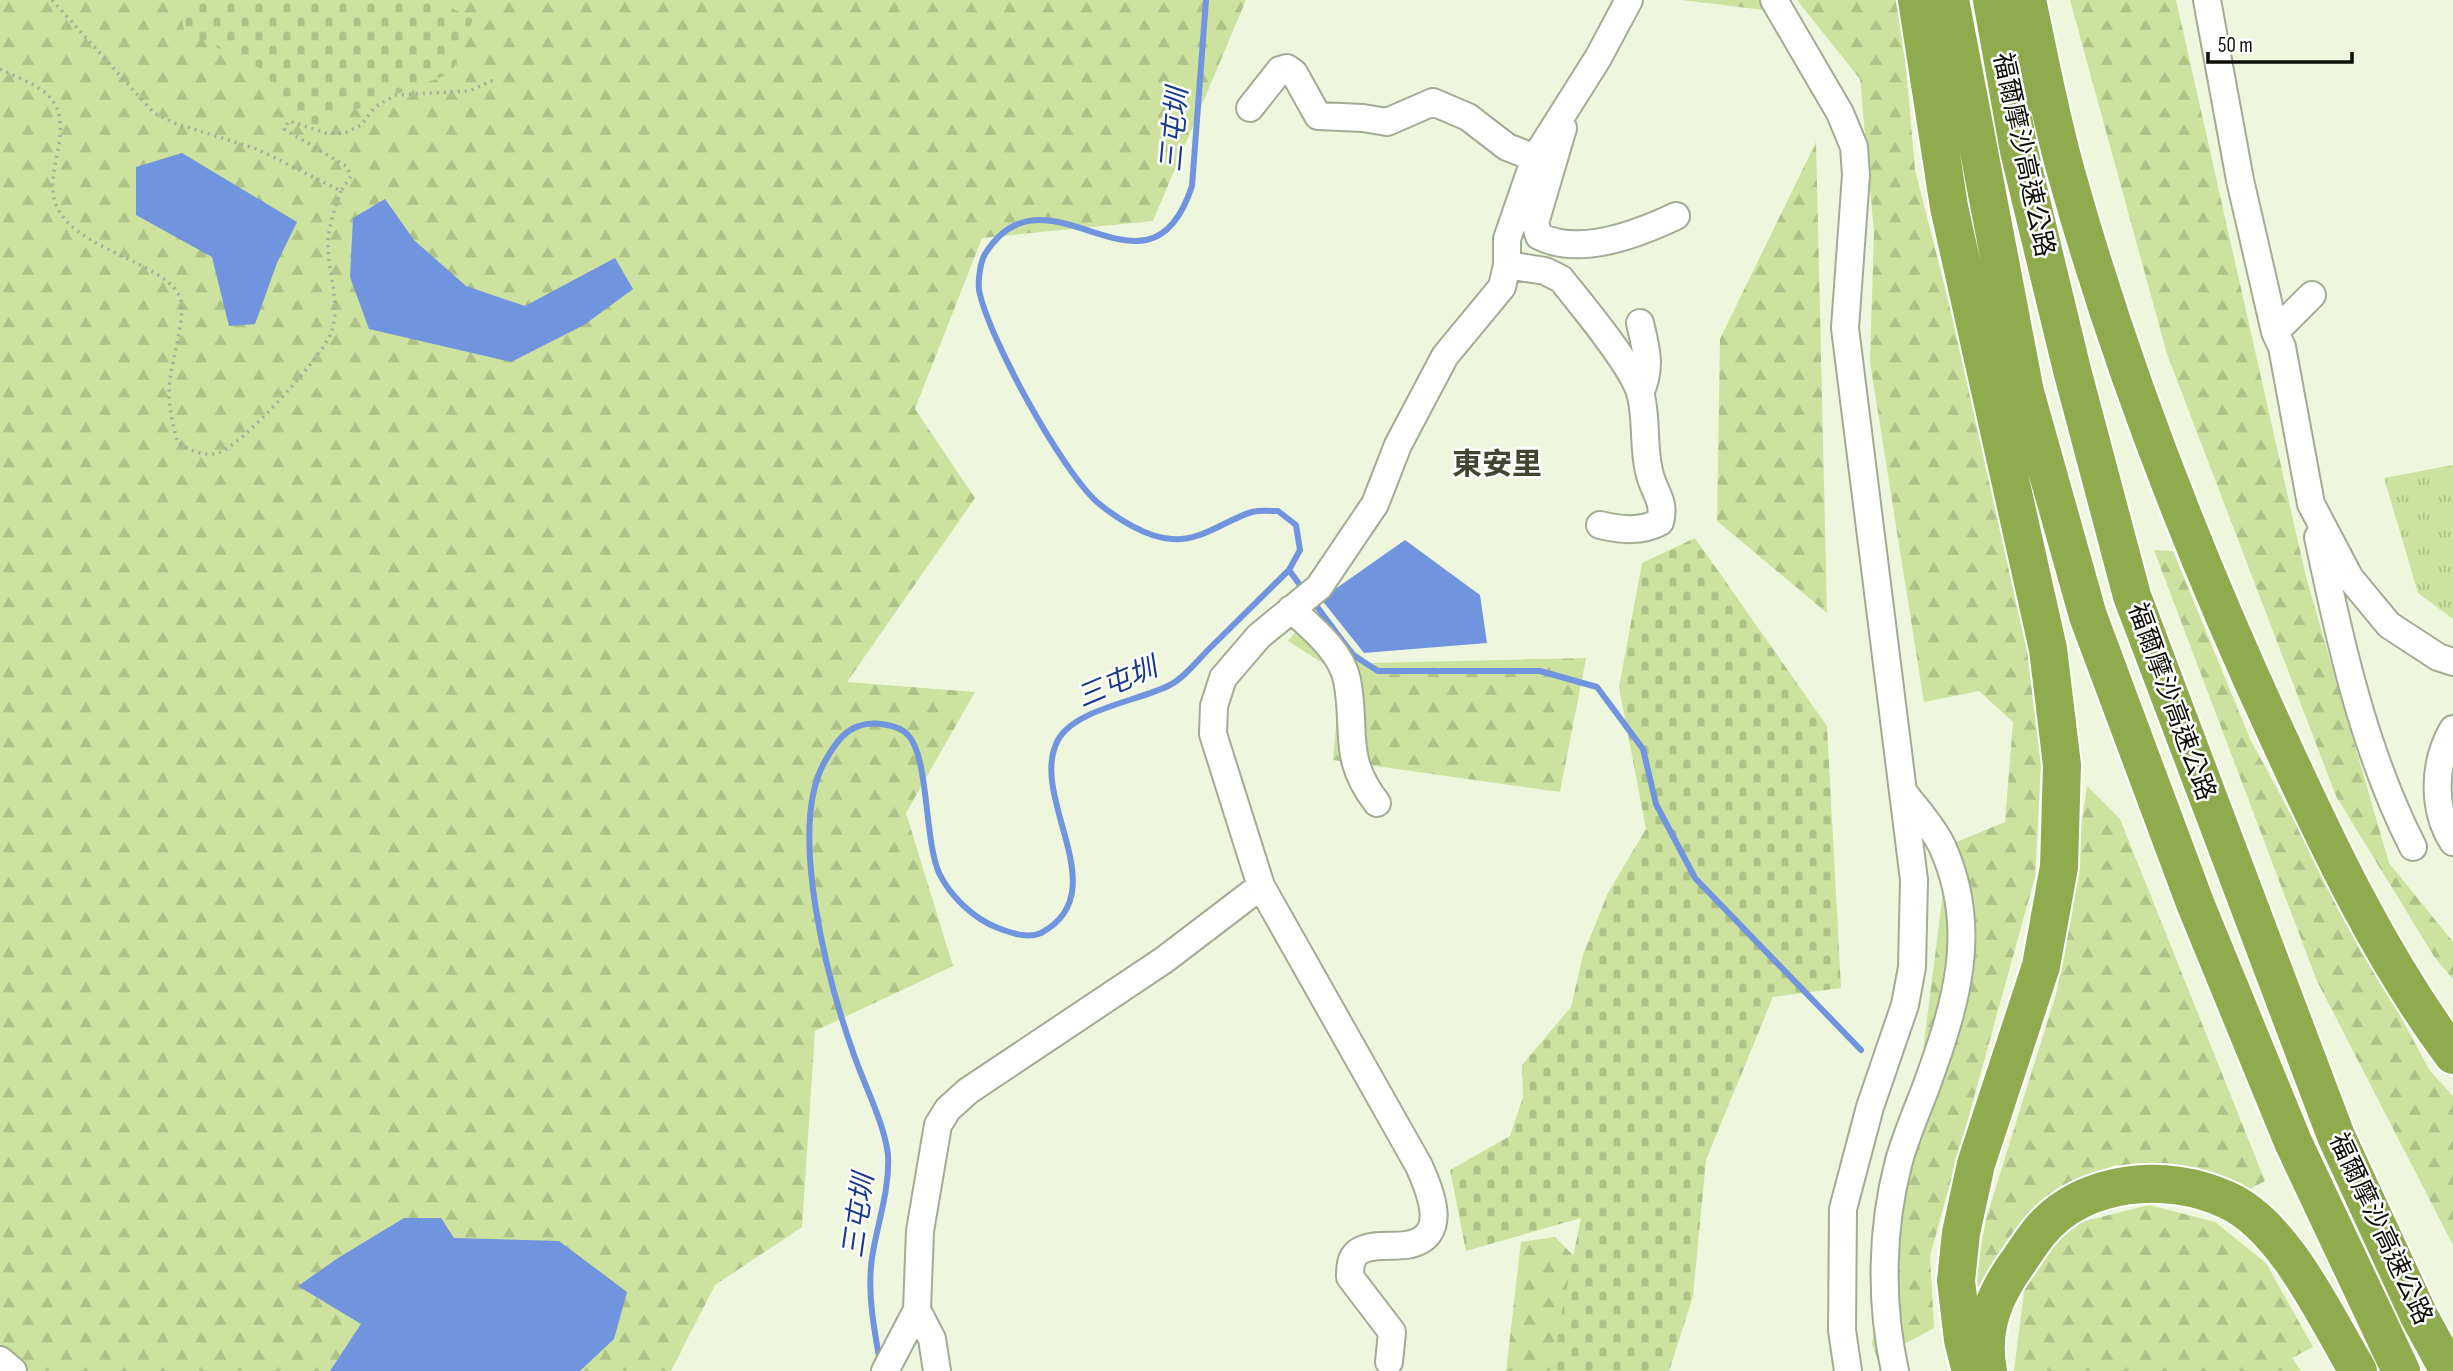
<svg xmlns="http://www.w3.org/2000/svg" width="2453" height="1371" font-family="'Sofia Sans Condensed','Noto Sans TC',sans-serif">
<defs>
<pattern id="grass-tufts" width="24" height="20" patternUnits="userSpaceOnUse" patternTransform="scale(1.75)"><rect width="24" height="20" fill="#cce29e"/><path d="M3 7l-1-3M5 7V3M7 7l1-3M15 17l-1-3M17 17v-4M19 17l1-3" fill="none" stroke="#aec187"/></pattern>
<pattern id="forest-firs" width="22" height="20" patternUnits="userSpaceOnUse" patternTransform="scale(1.75)"><rect width="22" height="20" fill="#cce29e"/><path d="M5 1l3.5 6h-7zM16 11l3.5 6h-7z" fill="#aec187"/></pattern>
<pattern id="cemetery-stones" width="16" height="16" patternUnits="userSpaceOnUse" patternTransform="scale(1.75)"><rect width="16" height="16" fill="#cce29e"/><path d="M2 7V4a2 2 0 0 1 4 0v3zM10 15v-3a2 2 0 0 1 4 0v3z" fill="#aec187"/></pattern>
</defs>
<rect width="100%" height="100%" fill="#eef7de"/>
<!-- grass -->
<path fill="url(#grass-tufts)" d="M2453,465V619L2418,593L2384,478Z"/>
<!-- forest -->
<path fill="url(#forest-firs)" d="M0,0H1246L1153,221L982,238L915,409L975,498L847,682L975,692L906,813L953,966L815,1031L802,1227L715,1285L671,1371H0Z
M1682,0H1761L1764,10Z
M1797,0H1900L1915,170L1989,461L2043,727L2035,877L1930,1256L1934,1328L1901,1346L1910,1371H1882L1872,1344L1923,1051L1949,845L2005,822L2013,722L1979,691L1924,702L1870,362L1874,232L1860,79Z
M2070,0H2176L2306,577L2389,863L2453,942V979L2435,958L2336,796L2167,354Z
M1816,142L1827,613L1717,521L1720,339Z
M2154,550L2173,551L2250,739L2430,1071L2453,1096V1245L2317,981Z
M1312,612L1369,663L1586,658L1560,792L1333,760L1341,675L1288,641Z
M2087,786L2120,819L2265,1181L2248,1190L2115,1165L2063,1191L1977,1308L1972,1294L1986,1219L2057,991Z
M2149,1205L2215,1222L2266,1263L2313,1347L2292,1358L2301,1371H2014L2025,1284L2065,1226Z
M1555,1237L1615,1298L1570,1371H1506L1521,1242Z"/>
<!-- cemetery -->
<path fill="url(#cemetery-stones)" d="M179,0H436L473,19L452,73L304,129L263,70L184,31Z
M1695,538L1827,726L1841,988L1773,997L1706,1160L1693,1296L1669,1371H1550L1581,1218L1466,1251L1450,1170L1510,1136L1523,1097L1522,1065L1571,1007L1583,955L1608,893L1646,829L1619,687L1642,563Z"/>
<!-- water -->
<path fill="#7194df" d="M182,153L297,222L277,263L255,324L229,326L212,257L136,215V167Z
M385,199L414,240L466,286L525,306L615,258L633,289L584,325L511,362L369,329L350,277L353,218Z
M1405,540L1480,595L1487,643L1364,653L1321,599Z
M404,1218H441L454,1238L559,1241L627,1292L614,1339L580,1371H330L361,1324L298,1286L338,1258Z"/>
<g fill="none" stroke-linecap="round" stroke-linejoin="round">
<!-- stream -->
<path stroke="#7194df" stroke-width="6" d="M1289,570L1305,592
M1312,600L1353,655L1378,671H1540L1597,687L1643,749L1656,804L1695,878L1861,1050
M880,1362C874,1329 867,1292 872,1258C877,1224 890,1190 888,1155C885,1125 864,1084 854,1055C829,985 787,831 824,763C832,749 842,731 859,726C872,721 898,724 908,735C929,757 924,838 939,873C950,896 974,919 998,928C1011,933 1028,939 1041,933C1118,892 1027,797 1058,740C1075,709 1139,701 1170,685C1185,677 1197,661 1209,649C1235,623 1262,597 1289,570L1300,550L1296,525L1278,511C1270,511 1260,510 1252,512C1225,520 1203,541 1172,539C1147,538 1116,518 1097,502C1062,471 988,337 979,290C978,280 980,263 985,254C1047,154 1148,320 1192,186L1206,0"/>
<!-- minor casing -->
<g stroke="#a2ab93" stroke-width="30">
<path id="minor" d="M1774,0L1840,113L1854,147L1856,175L1845,328L1914,880L1912,967L1905,1005L1870,1107L1843,1209L1842,1330L1848,1371
M2207,0L2240,180L2275,332
M1250,108L1280,70L1287,68L1294,73L1318,116L1363,118L1387,122L1433,102L1468,117L1507,147L1535,158
M1563,128L1535,223L1539,236C1580,257 1638,234 1676,216
M1507,265L1545,271L1561,279C1580,303 1635,368 1641,396C1647,421 1643,447 1649,471C1653,492 1666,500 1660,522C1641,532 1621,530 1600,525
M2312,295L2275,332L2282,347L2311,504L2350,578L2389,625L2438,657L2453,662
M1640,323C1646,348 1652,368 1640,393
M2318,537C2340,642 2364,751 2413,847
M1291,609C1312,628 1341,651 1347,680C1357,730 1341,757 1377,803
M2453,729C2433,763 2432,809 2453,842
M917,1310L932,1339L937,1371
M0,1360L13,1371
M1389,1362L1392,1332L1350,1277C1350,1268 1350,1258 1358,1252C1371,1243 1391,1247 1406,1245C1451,1238 1430,1191 1419,1166L1261,886L1213,734L1214,706L1223,678L1259,636L1319,587L1375,504L1398,445L1445,356L1502,287L1507,265V239L1535,158L1598,58L1629,0
M885,1371L917,1310L920,1231L938,1125L948,1109L968,1091L1164,960L1261,886
M1895,1371C1880,1303 1881,1228 1899,1161C1906,1136 1917,1111 1926,1087C1956,1005 1980,929 1942,846C1933,827 1917,810 1905,794"/>
</g>
<!-- highway casing -->
<g stroke="#fff" stroke-width="42">
<path id="highway" d="M1917,0L1949,207L2048,649L2062,765L2059,867L2041,966L1976,1164L1961,1233L1956,1281L1963,1340L1971,1371
M1950,0L2025,392L2088,616L2195,903L2293,1142L2401,1371
M1992,0L2019,151L2072,370L2132,596L2336,1136L2419,1316L2449,1371
M2027,0C2040,60 2051,121 2068,179C2122,371 2195,558 2279,739C2329,848 2381,958 2453,1055
M1988,1371C1980,1329 1994,1295 2018,1262C2025,1252 2032,1241 2040,1231C2084,1179 2167,1172 2227,1200C2285,1226 2326,1318 2358,1371"/>
</g>
<!-- path -->
<path stroke="#a6ad99" stroke-width="3.5" stroke-dasharray="2 5" stroke-linecap="butt" d="M52,0L154,113L174,123L257,149L341,191L351,176L346,166L284,129L289,121L326,133H345L361,125L375,107L396,95L469,91L496,79
M0,69C14,76 31,82 43,91C84,123 37,173 59,211C82,252 172,264 181,301C185,319 172,360 170,380C167,401 172,423 178,443C190,450 203,457 218,453C241,447 323,356 331,333C341,306 329,276 328,248C327,229 335,209 341,191"/>
<!-- minor -->
<use href="#minor" stroke="#fff" stroke-width="26"/>
<!-- highway -->
<use href="#highway" stroke="#90ab4e" stroke-width="38"/>
</g>
<g text-anchor="middle" dominant-baseline="central" stroke-width="5" stroke-linejoin="round" paint-order="stroke">
<!-- street labels -->
<g font-size="26" fill="#0e1008" stroke="#fff">
<text transform="translate(2023 155) rotate(78)">福爾摩沙高速公路</text>
<text transform="translate(2171 702) rotate(70)">福爾摩沙高速公路</text>
<text transform="translate(2380 1229) rotate(65)">福爾摩沙高速公路</text>
</g>
<!-- water labels -->
<g font-size="28" font-style="italic" fill="#18398f" stroke="#fff">
<text transform="translate(1175 130) rotate(-85)">三屯圳</text>
<text transform="translate(1117 683) rotate(-23)">三屯圳</text>
<text transform="translate(859 1216) rotate(-82)">三屯圳</text>
</g>
<!-- quarter labels -->
<g font-size="30" font-weight="bold" fill="#404632" stroke="#fff">
<text x="1497" y="465">東安里</text>
</g>
</g>
<!-- scale -->
<path d="M2208 52v10h144v-10" fill="none" stroke="#0e1008" stroke-width="3.5"/>
<text x="2218" y="52" font-size="21" fill="#0e1008" stroke="#ffffff" stroke-width="5" paint-order="stroke">50 m</text>
</svg>
